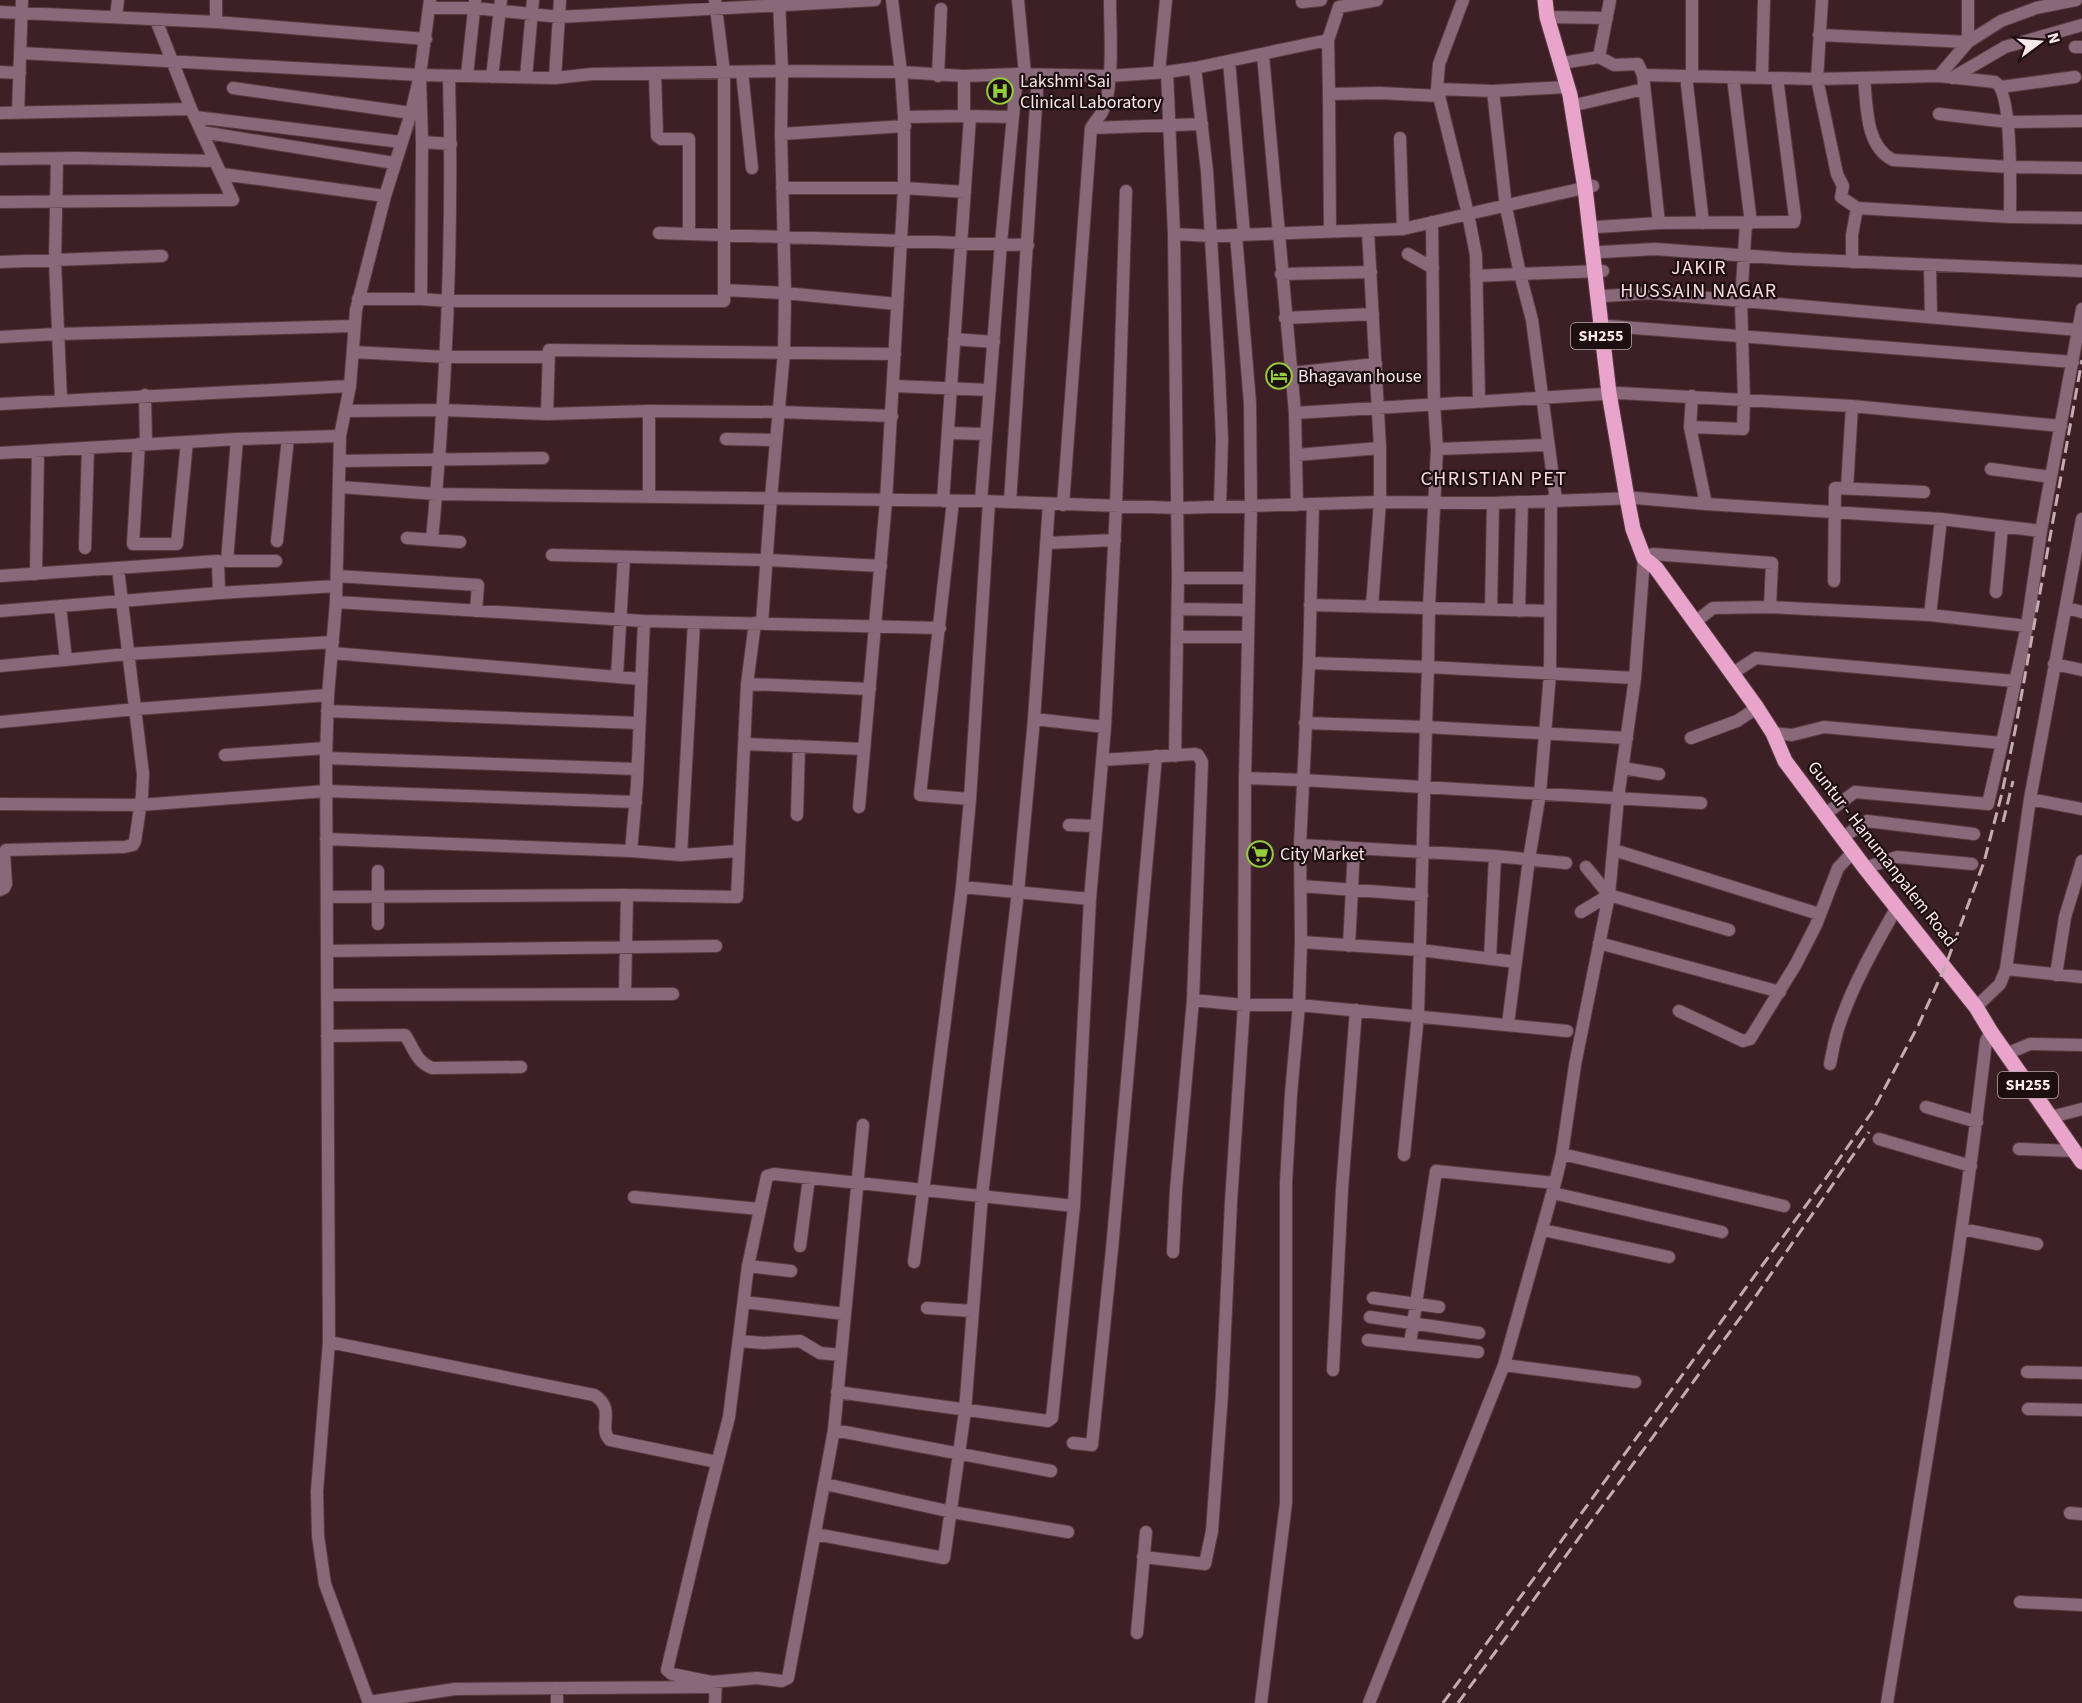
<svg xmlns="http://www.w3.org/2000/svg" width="2082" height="1703" font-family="'Source Sans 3',sans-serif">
<rect width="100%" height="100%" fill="#3d2026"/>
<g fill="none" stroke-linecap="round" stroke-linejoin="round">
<!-- minor casing -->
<g stroke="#583c41" stroke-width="14">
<path id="minor" d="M821,0V3L875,0
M1018,0L1025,74
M1463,0L1439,64L1437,89L1493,91L1568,87
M1822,0L1817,79L1837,174L1843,186L1841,197L1857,208
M1302,2L1321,0
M429,8H475L559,17L821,3
M0,12L216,22L426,39
M116,16L118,0
M1547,17L1607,18
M216,22V0
M1819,35L1968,42L2001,21L2036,8L2076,0
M1328,40L1329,94L1380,93L1439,96L1438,90
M2075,47H2082
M21,53L420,75L422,142L451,144
M1263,55L1295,413L1297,505
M1599,57L1610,0
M1229,61L1244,234
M1562,63L1599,57L1614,65L1638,64L1643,75L1659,223
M1195,68L1207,171L1219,372L1222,439L1220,506
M0,72L20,73
M742,72L752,168
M1159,72L1166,0
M1167,72L1174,234L1178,578L1175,756
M655,74L657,136L661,139H689V233
M420,75L555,78L592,74L782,71L901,72L964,76L1017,74L1109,76L1167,72L1195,68L1328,40L1339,7L1377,0
M467,75L475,1
M1643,75L1817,79L1939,76L1995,82C2013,92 2010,194 2010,217
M938,76L941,9
M964,76V116L1013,117
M1686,76L1703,223
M1692,76V0
M1939,76L1968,42V0
M492,77L501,0
M526,77L533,0
M1762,77L1764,0
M555,78L560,0
M1733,78L1751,223
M1864,78C1867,106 1865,146 1893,160L2010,167L2082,168
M1952,78L2005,47L2082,25
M2001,87L2075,77
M233,88L411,113
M1493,91L1506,207L1520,274L1603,271
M1329,94L1330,232
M1439,96L1468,214L1593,186
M1571,106L1644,89
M0,113L191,109
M18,113L22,0
M1939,114L2008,122L2082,121
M195,117L401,142
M904,117L964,116
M1091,128L1202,124
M202,132L394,163
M781,134L905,126
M1400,138L1403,229L1468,214L1476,255L1479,401
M0,159L77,158L215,161
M57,159L55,261L61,400
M222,174L385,196
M782,188H904L965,192
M0,202L233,200L191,109L156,20
M1432,222L1434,404L1437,449L1429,607L1428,667L1635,678
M1597,227L1659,223L1794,222L1795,217L1777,78
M1368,231L1380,448V502L1372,606
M659,233L1028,245
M1174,234L1210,236L1403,229
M1601,252L1655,249L1792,259L2082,271
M1408,254L1433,268
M0,262L162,256
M1852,262V235L1857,208L2010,217L2082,218
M1930,265L1931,317
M1281,274L1371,272
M1476,276L1520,274L1532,320L1556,500
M724,290L785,293L897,304
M1605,296L1649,293L2078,330
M358,299H421L422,142
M421,299L448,301H724V72L715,0
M1285,318L1373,314
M1609,326L2073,362
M0,337L57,334L354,326
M954,339L994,342
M353,352L446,357H548
M1291,373L1376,364
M894,386L990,390
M145,395L146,444
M1692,396L1690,427L1706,504
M0,404L350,386
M346,411L442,410L547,414L649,411L779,412L892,416
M1295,413L1619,393L1852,406L2061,426
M547,414L549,350L895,354
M1690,427L1743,429L1744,399L1741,302L1746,222
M949,433L986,434
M237,439L227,561H276
M726,439L776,440
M139,444L133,544H177L187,442
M1437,449L1548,445
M0,453L237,439L340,436
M1296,455L1380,448
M340,461L543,458
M1991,469L2051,477
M340,487L436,494L981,501L1178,508L1380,502L1493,503L1636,498L1706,504L1941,519L2041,531
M1847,488L1852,406
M649,496V411
M943,501L970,117
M953,501L920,795L970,799
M981,501L1001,243L1017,74
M1010,502L1038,75
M1063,505L1091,128C1095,121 1101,116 1104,108C1114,81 1110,30 1110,0
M407,538L460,542
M432,539C447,385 453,230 449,76
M277,541L288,438
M1047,543L1115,540
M85,548L88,448
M552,555L768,560L881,566
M36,574L38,451
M0,576L218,561L219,593L336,586
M337,576L478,585L476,611
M1178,578H1248
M1834,581L1835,488L1924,492
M1996,592L2002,526
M336,602L644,621L940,628
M1310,605L1550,611
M60,606L66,660
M2067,608L2082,612
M1178,609L1248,610
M1491,610L1493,503
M0,611L219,593
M1519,611L1522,502
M1930,615L1941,519
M1695,622L1713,608L1770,607L1930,615L2027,626
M762,623L771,498L784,352L785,293L781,134L782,71L779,0
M1177,637H1248
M332,653L641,679
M1309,663L1428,667L1426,727L1627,738
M2054,664L2082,670
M0,666L128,654L333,642
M1733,673L1756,658L2014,681
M617,676L624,557
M747,684L870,689
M327,711L638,723
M1034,719L1105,727
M0,722L136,709L328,695
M1305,723L1426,727L1418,1015L1404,1155
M1773,733L1792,735L1824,727L2002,743L2027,626L2041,531L2082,309
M1691,738L1737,721L1757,708
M744,744L864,749
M225,755L326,748
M326,758L637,769
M1102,760L1195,754L1198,755L1202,762L1193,1000L1176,1190L1173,1252
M1623,768L1659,774
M1245,778L1302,780L1701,803
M2030,799L2082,809
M0,804L140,805L326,791L636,802
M859,807L886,501L904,188V117L901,72L892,0
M797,815L799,746
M1824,815L1855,792L1988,804L2002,743
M1069,825L1096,826
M1842,838L1867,821L1974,834
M326,839L631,851L681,855L738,851
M1300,845L1495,856L1566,863
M1614,850L1819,914
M631,851L637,784L644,621
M681,855L694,622
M1865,868L1897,857L1972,864
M1301,886L1422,895
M962,887L970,799L989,502
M0,890L4,888L6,884L4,853L6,850L124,847L133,845L135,841L142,795L143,774L118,569
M1609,895L1729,930
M327,897L627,895L737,897L747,684L755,623
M1581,912L1609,895L1586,867
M378,924V871
M1301,942L1420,950L1516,962
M1599,943L1780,992
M1349,946L1354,848
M327,951L716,946
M1490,959L1495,856
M2006,969L2082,977
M2056,975L2065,917L2082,861
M625,994L627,895
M328,995L673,994
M1193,1000L1244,1005H1299L1567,1031
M1976,1007L2000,984L2006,969L2030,799L2082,519
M1679,1011L1743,1041L1750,1039L1796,964L1816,925L1838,868L1853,852
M1508,1024L1529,859L1540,793L1545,734L1550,674L1551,500
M327,1036L405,1035C414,1048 416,1062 432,1068L521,1067
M2006,1054L2030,1044L2082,1045
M1830,1064C1833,1050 1835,1036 1840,1023C1854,982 1876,944 1897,907
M1926,1107L1977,1122
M2051,1117L2082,1109
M1879,1139L1971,1166
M2019,1149L2074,1151
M1562,1154L1784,1206
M1553,1193L1722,1232
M634,1197L759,1209
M1962,1229L2037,1244
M1543,1230L1669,1257
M800,1246L809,1178
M914,1262L962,887L1090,899
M748,1266L791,1271
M1373,1298L1439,1307
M744,1302L845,1314
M927,1308L972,1311
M1370,1317L1479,1333
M1368,1340L1478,1352
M740,1341L763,1343L800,1341L820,1353L841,1355
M329,1342L594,1395C617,1409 597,1428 610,1440L717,1462
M1410,1344L1436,1171L1555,1183L1562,1154L1575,1065L1609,895L1618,798L1635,678L1644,558L1653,554L1772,563L1770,607
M1504,1365L1635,1382
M1333,1370L1342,1189L1356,1010
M2027,1372L2082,1373
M837,1392L1048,1421L1052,1418L1074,1206L1090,899L1105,727L1116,507L1126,191
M2028,1409L2082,1410
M834,1430L863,1125
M1073,1443L1092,1445L1112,1249L1156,756
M1051,1471L834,1430L788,1678L782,1681L757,1678L712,1682L672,1674L667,1670L703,1519L729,1417L748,1266L767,1176L774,1174L1074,1206
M825,1484L952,1512L1068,1532
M2070,1513L2082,1514
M815,1534L944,1558L965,1411L982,1195L1018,892L1034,719L1049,504
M1143,1557L1205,1564L1212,1531L1222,1394L1231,1202L1244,1005L1245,778L1251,506L1250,403L1236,235
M2020,1602L2082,1605
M1137,1633L1146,1532
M369,1702L455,1689L708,1687
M369,1703L325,1584L318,1536L317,1491L329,1342L326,758L328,695L336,602L340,436L350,386L356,310L385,196L411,113L420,75L430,0
M557,1703V1688
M715,1703L716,1682
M1261,1703L1286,1503V1183L1291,1094L1299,1005L1301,942L1300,845L1309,663L1313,505
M1369,1703L1504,1365L1555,1183
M1887,1703C1923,1483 1960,1263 1986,1041L1991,1032"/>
</g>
<!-- major casing -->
<g stroke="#583c41" stroke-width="17">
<path id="major" d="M1545,0L1547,17L1570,95L1585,188L1609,393L1627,498L1633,529L1644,558L1656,568L1757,708L1773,733L1785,761L1865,868L1976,1007L1991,1032L2082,1162"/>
</g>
<!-- minor -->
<use href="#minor" stroke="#89687a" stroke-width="12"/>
<!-- major -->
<use href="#major" stroke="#e8a4cb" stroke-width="15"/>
<!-- rail -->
<path stroke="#c4adb1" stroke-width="3" stroke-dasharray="12 6" stroke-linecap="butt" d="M2003,822L2013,781
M1443,1703L1826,1178L1872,1112L1918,1026L1945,967L1984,862L2002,793L2015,731L2082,360
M1458,1703L1751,1303L1869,1132"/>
</g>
<!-- icons -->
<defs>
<g id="hospital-ring" transform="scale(1.35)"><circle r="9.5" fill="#1c0e11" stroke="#94cc3c" stroke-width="1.5"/><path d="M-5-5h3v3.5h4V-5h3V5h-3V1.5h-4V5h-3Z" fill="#94cc3c"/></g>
<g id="hotel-ring" transform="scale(1.35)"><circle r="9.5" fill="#1c0e11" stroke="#94cc3c" stroke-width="1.5"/><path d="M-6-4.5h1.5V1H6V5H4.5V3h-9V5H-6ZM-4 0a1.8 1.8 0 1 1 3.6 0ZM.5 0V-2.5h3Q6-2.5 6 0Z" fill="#94cc3c"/></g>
<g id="supermarket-ring" transform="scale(1.35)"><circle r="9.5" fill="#1c0e11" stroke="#94cc3c" stroke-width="1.5"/><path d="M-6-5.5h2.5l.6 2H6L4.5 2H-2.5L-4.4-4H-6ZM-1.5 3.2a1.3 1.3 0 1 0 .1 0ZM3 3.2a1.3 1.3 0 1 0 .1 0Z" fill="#94cc3c"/></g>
</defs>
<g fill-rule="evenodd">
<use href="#hospital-ring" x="1000" y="91"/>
<use href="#hotel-ring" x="1279" y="376"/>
<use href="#supermarket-ring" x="1260" y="854"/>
</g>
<g text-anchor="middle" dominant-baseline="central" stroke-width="4.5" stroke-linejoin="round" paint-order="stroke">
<!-- shield labels -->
<g fill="#1c0e11" stroke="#b9a6a9" stroke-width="1.5">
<rect x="1571" y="323" width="60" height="26" rx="4.5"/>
<rect x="1998" y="1072" width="60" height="26" rx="4.5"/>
</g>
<g font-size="16" font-weight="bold" fill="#fce7ea">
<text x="1601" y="336">SH255</text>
<text x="2028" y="1085">SH255</text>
</g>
<!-- poi labels -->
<g font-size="18" fill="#fce7ea" stroke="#1c0e11" text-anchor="start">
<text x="1020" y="81">Lakshmi Sai<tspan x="1020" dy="21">Clinical Laboratory</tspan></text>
<text x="1298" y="376">Bhagavan house</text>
<text x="1280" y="854">City Market</text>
</g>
<!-- street labels -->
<g font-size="18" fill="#fce7ea" stroke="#1c0e11">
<text transform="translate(1882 854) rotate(52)">Guntur - Hanumanpalem Road</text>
</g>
<!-- neighbourhood labels -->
<g font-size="20" letter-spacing="1.5" fill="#fcdbe0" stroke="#1c0e11">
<text x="1699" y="268">JAKIR<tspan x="1699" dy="23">HUSSAIN NAGAR</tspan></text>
<text x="1494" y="479">CHRISTIAN PET</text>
</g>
</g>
<!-- north arrow -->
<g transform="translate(2040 42) rotate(74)" stroke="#1c0e11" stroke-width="4.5" paint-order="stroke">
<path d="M0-4.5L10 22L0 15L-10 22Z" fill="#fce7ea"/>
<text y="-9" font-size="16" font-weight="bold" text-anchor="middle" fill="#fce7ea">N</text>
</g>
</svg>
